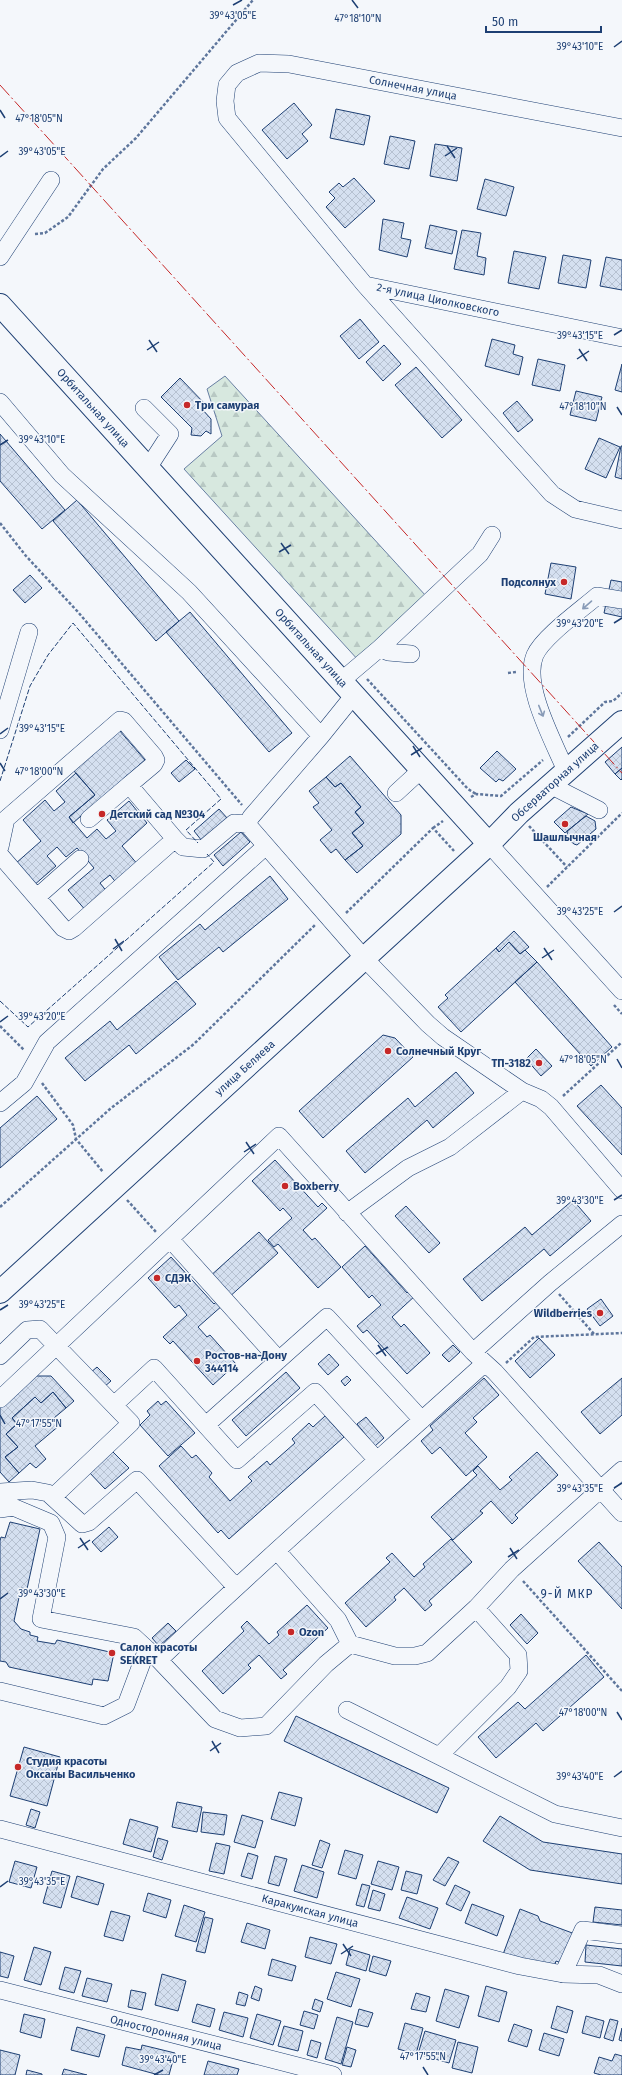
<svg xmlns="http://www.w3.org/2000/svg" width="622" height="2075" font-family="'Fira Sans',sans-serif">
<defs>
<pattern id="forest-firs" width="22" height="20" patternUnits="userSpaceOnUse"><rect width="22" height="20" fill="#d7e8df"/><path d="M5 1l3.5 6h-7zM16 11l3.5 6h-7z" fill="#b8c8c3"/></pattern>
<pattern id="building-cross-hatch" width="8" height="8" patternUnits="userSpaceOnUse"><rect width="8" height="8" fill="#d5e0f0"/><path d="M0 0l8 8M0 8l8-8" fill="none" stroke="#b6c1d1"/></pattern>
</defs>
<rect width="100%" height="100%" fill="#f4f7fb"/>
<!-- forest -->
<path fill="url(#forest-firs)" stroke="#687fa3" d="M225,376L426,596L359,661L184,469L222,436L207,389Z"/>
<!-- building -->
<path fill="url(#building-cross-hatch)" stroke="#1d3f73" d="M294,103L312,125L302,134L308,141L287,159L262,130Z
M336,109L370,116L364,145L330,138Z
M390,136L415,141L409,169L384,164Z
M435,144L462,148L457,181L430,176Z
M354,178L375,201L345,228L326,207L335,198L329,192L339,183L343,187Z
M485,179L514,187L506,216L477,209Z
M383,219L404,223L401,238L411,240L407,257L379,250Z
M430,225L457,231L452,254L425,248Z
M462,230L481,233L477,256L486,258L484,275L454,269Z
M514,251L546,257L539,289L508,283Z
M563,255L591,260L586,288L558,283Z
M606,257L622,260V290L600,286Z
M360,319L379,342L359,359L340,336Z
M492,339L515,345L513,354L523,357L519,375L485,366Z
M384,345L401,364L383,381L366,362Z
M538,359L565,365L560,391L532,385Z
M622,364V392L615,390Z
M416,367L462,420L442,438L395,385Z
M180,378L206,405L202,409L211,419V434L206,431L201,436L191,435L192,428L161,397Z
M576,391L602,397L596,421L570,415Z
M517,401L533,420L518,432L503,413Z
M0,434L65,510L42,529L0,481Z
M599,438L620,447L606,478L585,469Z
M621,446H622V479L615,477Z
M77,500L179,621L156,641L53,521Z
M551,563L576,567L571,599L545,594Z
M30,575L42,588L25,603L13,590Z
M611,580L622,582V617L604,613Z
M190,612L292,733L269,752L166,632Z
M119,730L145,760L73,823L69,817L95,795L73,770Z
M622,747V768L615,774L605,762Z
M497,751L516,769L503,781L499,779L496,782L480,768Z
M350,756L401,815V834L357,873L345,860L363,846L352,833L364,823L355,812L361,807L341,783L335,787L326,777Z
M186,760L195,769L179,782L171,773Z
M622,768V779L621,780L615,774Z
M76,773L95,795L69,817L87,838L97,829L106,839L116,831L107,820L129,801L147,823L122,846L139,866L118,885L110,875L100,883L108,893L87,912L68,890L94,868L77,848L66,857L57,847L47,856L56,866L33,886L15,864L41,841L23,820L45,800L54,811L65,802L56,791Z
M326,777L335,787L341,783L361,807L355,812L364,823L352,833L363,846L345,860L336,849L331,853L320,840L332,830L313,807L319,803L309,791Z
M571,807L588,814L565,833L554,822Z
M219,809L228,819L202,841L194,831Z
M586,816L595,821L596,829L577,845L574,844L568,839L567,831Z
M241,832L250,842L223,866L214,855Z
M270,876L288,899L223,952L219,947L178,980L159,957L200,924L205,930Z
M514,931L529,947L520,954L509,942L499,952L496,948Z
M509,942L520,954L525,950L537,962L461,1032L438,1007L448,998L445,995L496,948L499,952Z
M537,962L612,1047L591,1066L515,982Z
M176,981L196,1004L136,1054L129,1045L85,1081L65,1058L110,1021L117,1030Z
M383,1035L395,1038L413,1057L323,1138L299,1111Z
M536,1049L552,1066L541,1076L526,1059Z
M456,1072L474,1093L433,1128L427,1120L365,1173L346,1151L408,1098L415,1107Z
M601,1085L622,1108V1155L577,1106Z
M37,1096L57,1119L0,1168V1128Z
M275,1160L318,1207L322,1203L327,1208L303,1230L312,1240L315,1238L341,1267L318,1288L278,1244L274,1247L268,1240L292,1218L283,1208L280,1211L252,1181Z
M573,1200L591,1221L550,1256L544,1249L482,1301L463,1279L525,1227L532,1235Z
M406,1206L440,1243L429,1253L395,1216Z
M259,1232L278,1253L227,1299L208,1278Z
M365,1246L407,1293L411,1289L416,1295L392,1317L401,1327L404,1324L430,1353L407,1374L367,1330L363,1333L357,1326L381,1305L372,1295L369,1298L342,1267Z
M171,1257L214,1304L218,1300L223,1305L198,1327L207,1337L210,1335L236,1364L213,1385L173,1341L170,1344L163,1337L187,1315L179,1305L175,1308L148,1278Z
M601,1299L613,1316L600,1326L587,1309Z
M539,1338L555,1355L530,1378L515,1361Z
M453,1345L460,1352L449,1362L442,1355Z
M329,1354L339,1365L328,1375L318,1364Z
M97,1367L111,1381L104,1387L90,1373Z
M286,1372L300,1388L246,1436L232,1420Z
M36,1376H51L74,1401L66,1408L53,1392L41,1403L35,1397L12,1418L17,1424L6,1434L18,1447L5,1457L19,1473L9,1482L0,1472V1407Z
M347,1376L351,1380L345,1386L341,1381Z
M484,1378L499,1395L473,1418L477,1422L465,1433L487,1457L466,1476L440,1447L432,1454L421,1441L433,1430L430,1426Z
M622,1378V1415L600,1434L581,1412Z
M53,1392L66,1408L54,1418L60,1425L35,1446L46,1459L36,1468L30,1463L19,1473L5,1457L18,1447L6,1434L17,1424L12,1418L35,1397L41,1403Z
M158,1401L161,1405L166,1401L195,1433L168,1456L140,1425L150,1415L147,1411Z
M325,1416L344,1437L229,1539L221,1530L218,1533L159,1466L181,1446L192,1458L196,1455L212,1473L209,1477L230,1501L252,1481L248,1477L267,1461L270,1465L295,1443L292,1439L309,1423L313,1427Z
M366,1417L384,1438L375,1446L357,1424Z
M111,1450L129,1468L105,1489L88,1471Z
M537,1452L558,1475L515,1515L518,1518L512,1524L491,1501L480,1511L483,1513L453,1540L431,1517L477,1475L473,1471L478,1466L500,1490L512,1480L509,1477Z
M10,1522L40,1529L27,1589L21,1588L14,1621L21,1629L30,1632V1635L38,1637L37,1641L55,1644L57,1640L114,1653L108,1681L93,1679L92,1685L9,1667L6,1662L0,1661V1541L1,1537L5,1538Z
M109,1527L118,1537L101,1552L92,1542Z
M451,1539L472,1562L429,1601L432,1605L425,1611L404,1588L394,1597L396,1600L366,1627L345,1603L390,1562L386,1558L392,1553L414,1577L425,1567L423,1564Z
M599,1542L622,1567V1609L578,1561Z
M307,1605L328,1628L283,1670L287,1674L281,1679L259,1655L248,1665L251,1668L223,1694L202,1671L244,1631L241,1627L247,1621L269,1644L279,1635L277,1632Z
M521,1614L538,1633L527,1644L510,1625Z
M168,1623L176,1631L159,1646L152,1638Z
M586,1655L604,1677L543,1731L536,1723L496,1758L478,1737L518,1702L525,1709Z
M296,1716L449,1788L437,1813L284,1741Z
M24,1747L60,1757L47,1806L10,1796Z
M279,1792L302,1798L295,1826L271,1819Z
M177,1802L202,1807L197,1832L172,1827Z
M31,1809L40,1812L35,1828L26,1825Z
M203,1812L227,1815L224,1835L201,1832Z
M242,1815L263,1821L255,1848L234,1842Z
M500,1816L543,1842L622,1854V1884L530,1870L483,1841Z
M130,1819L158,1827L151,1852L123,1844Z
M158,1838L168,1841L162,1860L153,1857Z
M320,1840L330,1844L322,1868L312,1865Z
M216,1843L230,1846L224,1874L209,1871Z
M345,1850L363,1855L356,1879L338,1874Z
M248,1853L258,1856L252,1879L241,1876Z
M275,1856L287,1859L279,1886L268,1883Z
M448,1857L459,1862L445,1886L433,1880Z
M15,1861L37,1867L31,1888L9,1882Z
M378,1861L399,1867L392,1890L371,1884Z
M302,1865L324,1872L317,1898L294,1891Z
M52,1871L70,1876L61,1908L43,1903Z
M406,1871L422,1875L417,1894L401,1890Z
M77,1876L104,1884L98,1905L71,1897Z
M362,1884L370,1886L364,1907L356,1905Z
M455,1885L470,1892L461,1911L446,1904Z
M373,1890L385,1894L380,1911L368,1908Z
M148,1893L171,1900L166,1918L143,1911Z
M407,1897L438,1908L430,1929L399,1918Z
M472,1904L504,1916L497,1936L465,1923Z
M184,1905L205,1912L196,1942L175,1936Z
M595,1907L622,1910V1925L593,1922Z
M520,1909L538,1916L540,1921L575,1934L564,1964L556,1961L553,1970L502,1957Z
M111,1911L130,1916L123,1941L104,1936Z
M205,1917L213,1919L205,1953L196,1951Z
M247,1923L270,1930L265,1949L241,1942Z
M310,1937L337,1944L331,1964L305,1957Z
M586,1945L622,1949V1966L585,1962Z
M34,1947L51,1952L41,1985L24,1980Z
M350,1949L370,1955L366,1971L346,1965Z
M0,1952L14,1956L8,1978L0,1976Z
M373,1956L391,1961L386,1976L369,1971Z
M272,1959L296,1966L292,1981L268,1975Z
M65,1967L81,1971L74,1993L59,1989Z
M336,1972L360,1979L351,2007L327,1999Z
M162,1974L186,1981L178,2011L155,2005Z
M87,1978L112,1984L107,2002L82,1996Z
M255,1986L262,1989L259,2001L251,1998Z
M486,1986L507,1992L499,2022L478,2016Z
M445,1989L469,1996L459,2028L436,2021Z
M131,1990L146,1993L142,2010L128,2007Z
M239,1992L248,1995L245,2006L236,2004Z
M416,1993L430,1997L426,2012L411,2009Z
M315,1999L323,2002L320,2012L312,2009Z
M197,2004L215,2009L210,2027L192,2022Z
M557,2006L573,2011L567,2033L551,2028Z
M359,2009L373,2013L368,2027L355,2024Z
M304,2011L318,2015L314,2029L300,2025Z
M224,2012L248,2018L243,2037L219,2030Z
M24,2014L45,2019L41,2038L20,2032Z
M257,2014L281,2021L273,2045L250,2038Z
M586,2016L604,2021L600,2038L582,2033Z
M337,2017L353,2022L341,2064L325,2059Z
M610,2019L618,2021L613,2041L604,2038Z
M405,2023L423,2028L416,2054L398,2049Z
M514,2024L532,2030L527,2047L508,2041Z
M284,2026L303,2031L298,2051L278,2046Z
M77,2027L105,2035L99,2057L71,2050Z
M622,2028V2041L619,2040Z
M425,2031L456,2040L449,2063L418,2054Z
M544,2033L564,2039L559,2056L539,2050Z
M311,2040L321,2043L317,2058L307,2055Z
M458,2042L478,2047L472,2073L452,2068Z
M142,2045L175,2053L169,2075H159L122,2065L126,2047L141,2050Z
M347,2047L356,2050L351,2067L342,2065Z
M0,2050L20,2055L15,2075H0Z
M615,2054L622,2056V2075H601L594,2073L599,2057L612,2061Z
M208,2061L239,2069L237,2075H204Z
M64,2069L87,2075H62Z
M27,2070L42,2074V2075H26Z"/>
<g fill="none" stroke-linecap="round" stroke-linejoin="round">
<!-- minor casing -->
<g stroke="#1d3f73" stroke-width="18">
<path id="minor" d="M622,128L289,64L259,63L237,73L227,85L225,101L227,118L365,285L622,338
M0,257L51,180
M365,285L552,494L575,509L622,520
M0,402L62,475L189,592L321,736L354,695
M144,408L170,434L148,468
M380,648L480,554L492,535
M341,681L380,648L388,652L411,654
M0,730L29,632
M321,736L251,817L247,824L364,958L428,1024L443,1037L522,1091L541,1099L551,1107L622,1190
M566,771C554,742 522,685 535,655C543,637 581,610 597,596L622,600
M550,785L599,810
M396,793L421,770
M89,819L129,785
M175,839L183,847L203,849L234,823L247,824
M489,844L622,991
M0,847L6,819L120,720L124,721L154,756L156,760L154,764L129,785L175,839L74,928L69,931L63,928L0,855
M37,897L80,859
M0,1103L24,1083L47,1042L266,846
M347,1213L408,1168L450,1147L522,1091
M170,1239L279,1360
M473,1352L550,1283L622,1224
M0,1356L27,1330L40,1329L131,1423L53,1497
M0,1399L279,1136L473,1352L495,1372L622,1513
M114,1405L154,1368L237,1460L315,1392L377,1460
M206,1425L327,1317L422,1420
M0,1492L32,1490L48,1493L82,1524L89,1522L137,1480L235,1586
M0,1509L13,1507L51,1523L57,1537L41,1619L134,1637L159,1660L215,1719L240,1728L266,1726L326,1664L350,1644L395,1656H415L427,1653L476,1608L512,1569L622,1470
M277,1551L338,1620L350,1644
M159,1660C265,1558 376,1462 485,1363
M0,1691L104,1716L126,1705L147,1649
M347,1710L555,1814L622,1828
M440,1755L508,1687L519,1671L518,1655L476,1608
M0,1829L520,1966L563,1974L599,1975L622,1984
M563,1974L583,1930L622,1935
M0,1990L333,2075"/>
</g>
<!-- major casing -->
<g stroke="#1d3f73" stroke-width="24">
<path id="major" d="M0,305L489,844
M0,1292L489,844L519,813L622,722"/>
</g>
<!-- path -->
<path stroke="#5e769c" stroke-width="2.5" stroke-dasharray="3 2" stroke-linecap="butt" d="M35,234L45,233L68,217L103,169L136,138L253,0
M0,523L26,556L78,612L242,805
M508,673L516,672
M367,679L468,789L476,794
M568,737L605,702L613,701L622,693
M471,797L476,794L501,796L543,760
M529,826L567,867
M433,828L443,821
M547,887L622,813
M346,913L433,828L454,851
M614,1005L622,1014
M0,1026L24,1050
M42,1083L73,1125L76,1139L103,1172
M563,1096L622,1042
M127,1200L156,1232
M0,1207L110,1109L194,1044L315,925
M559,1294L594,1334
M506,1363L534,1337L622,1333
M523,1581L622,1691"/>
<!-- minor -->
<use href="#minor" stroke="#f4f7fb" stroke-width="17"/>
<!-- major -->
<use href="#major" stroke="#f4f7fb" stroke-width="22"/>
<!-- fence -->
<path stroke="#1d3f73" stroke-width="1" stroke-dasharray="5 2" stroke-linecap="butt" d="M0,781L30,686L48,655L73,623L221,799L186,830L198,843
M0,1001L28,1027L214,862L207,854"/>
<!-- power -->
<path stroke="#c62828" stroke-width="1" stroke-dasharray="14 3 2 3" stroke-linecap="butt" d="M0,85L622,773"/>
</g>
<!-- one-way arrows -->
<defs><path id="oneway-shaft" d="M-6 0H5M1.5-3L5.5 0L1.5 3" fill="none" stroke-width="1.6" stroke-linecap="round" stroke-linejoin="round"/></defs>
<g stroke="#889bb7">
<use href="#oneway-shaft" transform="translate(587 605) rotate(139)"/>
<use href="#oneway-shaft" transform="translate(541 711) rotate(68)"/>
</g>
<!-- ticks -->
<path fill="none" stroke="#1d3f73" stroke-width="1.5" d="M352,0L358,8M233,5L242,0M614,47L622,41M0,110L5,118M447,146L455,158M445,156L457,148M0,157L8,151M614,335L622,330M149,340L157,352M579,349L587,361M147,350L159,342M577,359L589,351M617,407L622,415M0,445L8,440M281,543L289,554M279,552L291,545M614,623L622,618M0,734L8,728M413,746L420,757M411,755L422,748M0,763L5,771M614,912L622,906M115,939L122,951M544,948L552,960M113,949L124,941M542,958L554,950M0,1022L8,1016M617,1059L622,1068M246,1142L254,1154M244,1152L256,1144M614,1200L622,1195M0,1310L8,1305M378,1345L386,1356M376,1354L388,1347M0,1415L5,1424M614,1488L622,1483M80,1538L88,1550M78,1548L90,1540M510,1548L517,1559M508,1557L519,1550M0,1599L8,1593M617,1712L622,1720M212,1741L219,1753M210,1751L221,1743M614,1777L622,1771M0,1887L8,1881M343,1944L351,1956M341,1954L353,1946M423,2067L428,2075M154,2075L163,2070"/>
<!-- markers -->
<g fill="#c62828" stroke="#f4f7fb" stroke-width="1.5">
<circle cx="187" cy="405" r="4"/>
<circle cx="564" cy="582" r="4"/>
<circle cx="102" cy="814" r="4"/>
<circle cx="565" cy="824" r="4"/>
<circle cx="388" cy="1051" r="4"/>
<circle cx="539" cy="1063" r="4"/>
<circle cx="285" cy="1186" r="4"/>
<circle cx="157" cy="1278" r="4"/>
<circle cx="600" cy="1313" r="4"/>
<circle cx="197" cy="1361" r="4"/>
<circle cx="291" cy="1632" r="4"/>
<circle cx="112" cy="1653" r="4"/>
<circle cx="18" cy="1767" r="4"/>
</g>
<g text-anchor="middle" dominant-baseline="central" stroke-width="3" stroke-linejoin="round" paint-order="stroke">
<!-- street labels -->
<g font-size="11" fill="#1d3f73" stroke="#f4f7fb">
<text transform="translate(413 88) rotate(11)">Солнечная улица</text>
<text transform="translate(438 300) rotate(12)">2-я улица Циолковского</text>
<text transform="translate(93 408) rotate(48)">Орбитальная улица</text>
<text transform="translate(311 648) rotate(48)">Орбитальная улица</text>
<text transform="translate(555 782) rotate(-42)">Обсерваторная улица</text>
<text transform="translate(245 1068) rotate(-42)">улица Беляева</text>
<text transform="translate(310 1911) rotate(15)">Каракумская улица</text>
<text transform="translate(166 2033) rotate(14)">Односторонняя улица</text>
</g>
<!-- poi labels -->
<g font-size="11" font-weight="bold" fill="#1d3f73" stroke="#f4f7fb" text-anchor="start">
<text x="195" y="405">Три самурая</text>
<text x="556" y="582" text-anchor="end">Подсолнух</text>
<text x="110" y="814">Детский сад №304</text>
<text x="565" y="837" text-anchor="middle">Шашлычная</text>
<text x="396" y="1051">Солнечный Круг</text>
<text x="531" y="1063" text-anchor="end">ТП-3182</text>
<text x="293" y="1186">Boxberry</text>
<text x="165" y="1278">СДЭК</text>
<text x="592" y="1313" text-anchor="end">Wildberries</text>
<text x="205" y="1355">Ростов-на-Дону<tspan x="205" dy="13">344114</tspan></text>
<text x="299" y="1632">Ozon</text>
<text x="120" y="1647">Салон красоты<tspan x="120" dy="13">SEKRET</tspan></text>
<text x="26" y="1761">Студия красоты<tspan x="26" dy="13">Оксаны Васильченко</tspan></text>
</g>
<!-- neighbourhood labels -->
<g font-size="12" letter-spacing="1" fill="#1d3f73" stroke="#f4f7fb">
<text x="567" y="1594">9-Й МКР</text>
</g>
</g>
<g font-size="10" text-anchor="middle" fill="#1d3f73" stroke="#f4f7fb" stroke-width="3" stroke-linejoin="round" paint-order="stroke">
<text x="233" y="19">39°43'05"E</text>
<text x="358" y="22">47°18'10"N</text>
<text x="580" y="50">39°43'10"E</text>
<text x="39" y="122">47°18'05"N</text>
<text x="42" y="155">39°43'05"E</text>
<text x="580" y="339">39°43'15"E</text>
<text x="583" y="410">47°18'10"N</text>
<text x="42" y="443">39°43'10"E</text>
<text x="580" y="627">39°43'20"E</text>
<text x="42" y="732">39°43'15"E</text>
<text x="39" y="775">47°18'00"N</text>
<text x="580" y="915">39°43'25"E</text>
<text x="42" y="1020">39°43'20"E</text>
<text x="583" y="1063">47°18'05"N</text>
<text x="580" y="1204">39°43'30"E</text>
<text x="42" y="1308">39°43'25"E</text>
<text x="39" y="1427">47°17'55"N</text>
<text x="580" y="1492">39°43'35"E</text>
<text x="42" y="1597">39°43'30"E</text>
<text x="583" y="1716">47°18'00"N</text>
<text x="580" y="1780">39°43'40"E</text>
<text x="42" y="1885">39°43'35"E</text>
<text x="423" y="2060">47°17'55"N</text>
<text x="163" y="2063">39°43'40"E</text>
</g>
<!-- scale -->
<path d="M486 26v6h115v-6" fill="none" stroke="#1d3f73" stroke-width="2"/>
<text x="492" y="26" font-size="12" fill="#1d3f73" stroke="#f4f7fb" stroke-width="3" paint-order="stroke">50 m</text>
</svg>
